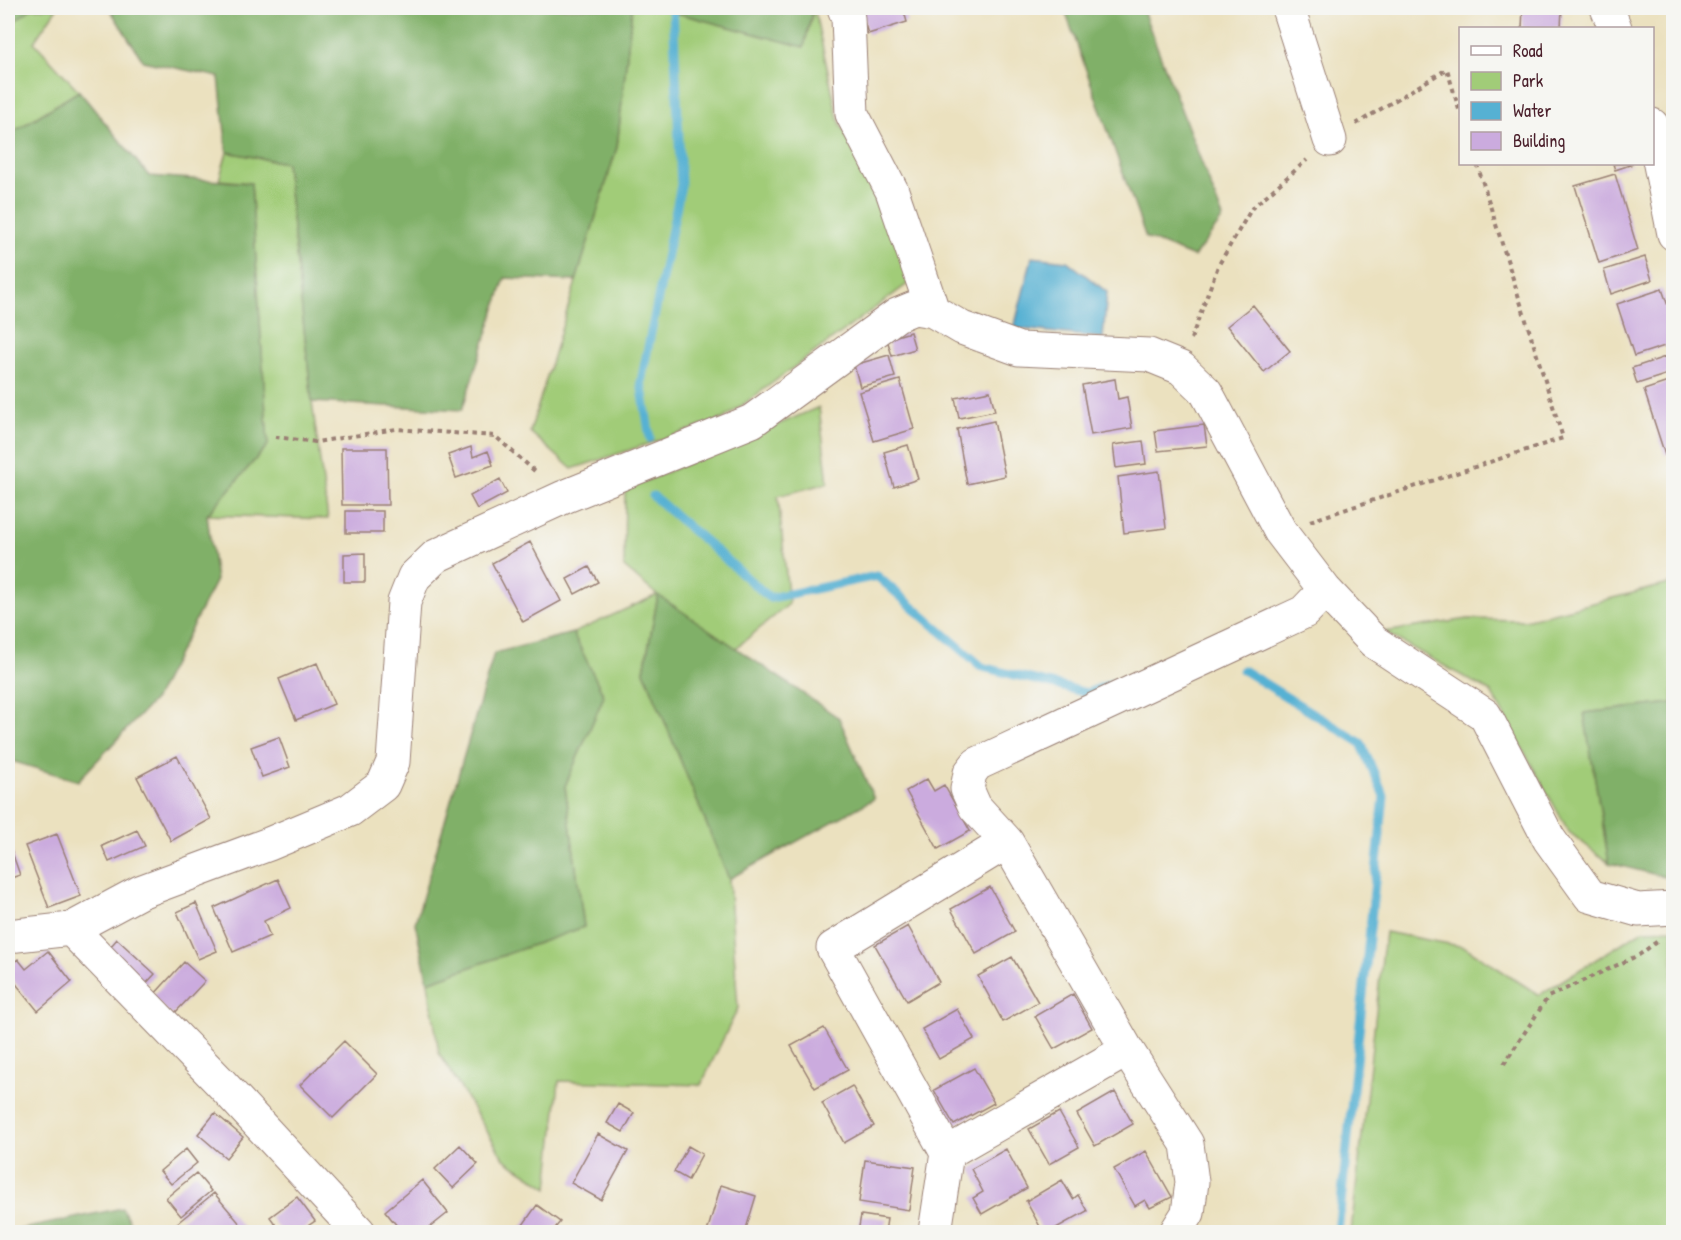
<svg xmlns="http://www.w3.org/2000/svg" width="1681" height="1240" font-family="'Patrick Hand',sans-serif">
<rect width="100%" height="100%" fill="#f6f6f2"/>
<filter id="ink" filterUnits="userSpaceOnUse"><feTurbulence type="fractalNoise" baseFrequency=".0167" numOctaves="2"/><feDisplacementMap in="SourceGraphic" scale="12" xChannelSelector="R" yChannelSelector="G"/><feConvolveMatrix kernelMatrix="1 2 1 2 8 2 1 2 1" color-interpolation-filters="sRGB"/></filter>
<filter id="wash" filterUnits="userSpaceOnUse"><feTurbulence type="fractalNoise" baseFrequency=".008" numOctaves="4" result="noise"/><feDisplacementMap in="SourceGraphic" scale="24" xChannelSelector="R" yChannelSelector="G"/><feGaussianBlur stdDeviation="1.35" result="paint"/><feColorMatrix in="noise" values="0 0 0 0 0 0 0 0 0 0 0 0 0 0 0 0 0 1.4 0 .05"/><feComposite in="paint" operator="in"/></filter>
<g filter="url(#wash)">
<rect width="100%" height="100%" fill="#ebe1bf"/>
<!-- green -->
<path fill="#a1cc78" stroke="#767652" stroke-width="1.5" d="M32,8H57L34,42L79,91L8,135V26Z
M632,8H658L804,46L814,8L838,118L913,280L723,419L572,469L530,432L617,147Z
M227,152L286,163L312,402L328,519L207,515L268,445L251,183L219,180Z
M819,407L828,483L778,496L789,604L736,648L658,596L644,671L729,879L738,1008L701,1085L559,1081L548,1188L504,1159L439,1053L428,982L584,927L565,786L604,696L573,633L657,595L624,567L625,490Z
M1673,583V703L1584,713L1609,863L1569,832L1491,692L1384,632L1468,619L1525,620Z
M1673,929V1229L1656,1232H1351L1385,932L1465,947L1539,995L1643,930Z"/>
<!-- forest -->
<path fill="#80b068" stroke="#65684a" stroke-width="1.5" d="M8,8H32L8,26Z
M109,8H632L617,147L576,281L505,278L462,410L312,402L286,163L227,152L219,77L143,61Z
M658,8H813L804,47Z
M1064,8H1142L1223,218L1194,257L1146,238Z
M79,91L149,176L251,183L268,445L207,515L216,580L155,699L78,781L8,760V135Z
M658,595L839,718L874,799L729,879L644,671Z
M573,633L604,696L565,786L584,927L428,982L415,923L494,653Z
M1673,703H1674L1673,879L1609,863L1584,713Z
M122,1208L135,1232H8Z"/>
<!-- water -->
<path fill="#56b1d3" stroke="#50687f" stroke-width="1.5" d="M1032,257L1067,261L1107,292L1103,338L1014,328Z"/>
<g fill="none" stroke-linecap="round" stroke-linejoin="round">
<!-- stream -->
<path stroke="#56b1d3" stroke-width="9" d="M650,438L641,382L681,185L673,8
M653,496L770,598L877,576L982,667L1087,693L1111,684
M1243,670L1361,743L1384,796L1338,1232"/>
</g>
<g id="blocks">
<!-- building -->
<path fill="#cbabde" d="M860,8H903L907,22L868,34Z
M1523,8H1562L1561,28H1522Z
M1613,164H1633L1615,170Z
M1615,174L1638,250L1599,263L1575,186Z
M1645,257L1652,280L1611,294L1604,270Z
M1662,289L1674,323V343L1634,356L1617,304Z
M1253,305L1290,351L1264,372L1227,326Z
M910,332L915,349L892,356L887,339Z
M1674,354V372L1637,384L1632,368Z
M889,355L895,377L860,387L854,365Z
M1115,379L1118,399L1127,397L1132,428L1091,435L1082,385Z
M900,380L914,429L874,441L859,392Z
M1674,380V452L1665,455L1644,390Z
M990,391L995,411L959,418L955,398Z
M994,421L1005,476L967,484L957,429Z
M1204,425L1207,446L1158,451L1155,431Z
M1143,441L1146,464L1116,468L1113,445Z
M908,445L918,479L894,487L884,452Z
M471,447L473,457L488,451L493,465L456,478L448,455Z
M341,448H387L388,505H342Z
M1159,471L1166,528L1124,533L1118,477Z
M500,479L507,493L477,509L470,496Z
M346,511H383V533H346Z
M530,542L561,601L523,622L492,563Z
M365,553V582H344V554Z
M589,567L598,582L575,594L567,579Z
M317,663L334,704L296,720L279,679Z
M279,737L290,767L262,777L251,747Z
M177,756L211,819L171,841L137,777Z
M927,779L934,791L944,785L970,831L938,849L906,791Z
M137,830L145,846L109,862L102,846Z
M57,834L81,896L49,908L25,846Z
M8,841L20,875L8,879Z
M278,879L291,908L264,921L270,936L233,952L214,908Z
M990,887L1015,932L976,954L951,909Z
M196,903L217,951L198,959L177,912Z
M908,926L939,982L907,1001L875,945Z
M117,939L155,974L142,988L105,953Z
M48,951L72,982L38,1011L8,974V967L18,959L26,969Z
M1012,957L1038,1002L1003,1022L978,976Z
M184,962L205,981L172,1016L152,997Z
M1073,994L1092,1028L1054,1049L1035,1016Z
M957,1009L974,1039L939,1059L922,1029Z
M824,1028L848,1070L815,1088L791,1046Z
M344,1041L377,1074L333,1118L300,1085Z
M974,1068L994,1103L954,1125L934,1090Z
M852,1086L874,1126L844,1143L822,1103Z
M1115,1092L1133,1124L1095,1146L1077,1114Z
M618,1104L634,1113L623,1132L607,1123Z
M1059,1112L1079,1147L1049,1164L1029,1129Z
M215,1113L243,1137L226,1158L198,1134Z
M598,1134L628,1151L601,1200L571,1183Z
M460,1145L478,1164L453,1188L435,1169Z
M688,1146L702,1154L688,1180L674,1172Z
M186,1149L197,1163L171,1184L160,1171Z
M1006,1149L1027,1188L982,1214L973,1198L983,1192L971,1169Z
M1146,1151L1172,1197L1150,1208L1145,1200L1135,1206L1114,1169Z
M865,1160L915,1167L909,1210L859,1202Z
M196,1173L211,1191L181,1216L166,1198Z
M422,1180L448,1213L424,1232H402L385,1211Z
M1062,1180L1073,1199L1078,1195L1087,1211L1049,1232H1043L1026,1201Z
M721,1185L756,1196L745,1232H707Z
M214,1193L247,1232H183L176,1224Z
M297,1197L315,1221L299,1232H281L270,1217Z
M537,1205L560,1222L552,1232H518Z
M861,1215L887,1219L885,1232H858Z"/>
</g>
</g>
<g filter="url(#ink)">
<use href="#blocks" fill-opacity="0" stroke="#9a8075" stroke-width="1.5"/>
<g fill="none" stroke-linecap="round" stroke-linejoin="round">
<!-- minor casing -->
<g stroke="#9a8075" stroke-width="35">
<path id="minor" d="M844,8L848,18L852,114L892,191L933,311
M1288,8L1330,140
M1607,8L1615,28
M1652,125L1674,234
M71,929L219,1081L359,1232
M8,936L71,929L140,892L269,844L350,810L383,785L393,762L404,602L414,577L436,556L564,497L752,421L897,315L914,308L933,311L962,328L1019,349L1149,355L1181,368L1206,392L1280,531L1325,590L1374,642L1485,715L1549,839L1590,896L1638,910L1674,908
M947,1153L1127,1050
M935,1232L947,1153L833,948L1007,842
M1176,1232L1188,1213L1192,1182L1187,1144L1127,1050L1007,842L975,807L967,789L970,773L977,764L1304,612L1325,590"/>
</g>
<!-- path -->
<path stroke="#9a8075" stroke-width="4" stroke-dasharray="4.5 4.5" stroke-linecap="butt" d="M1356,124L1447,69L1460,113
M1191,339L1218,266L1252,208L1307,160
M275,437L316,442L396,429L495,436L538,474
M1310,521L1563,438L1477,164
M1504,1064L1548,997L1639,955L1659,940"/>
<!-- minor -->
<use href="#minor" stroke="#fff" stroke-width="33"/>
</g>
</g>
<!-- margin -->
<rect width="1681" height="1240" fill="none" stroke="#f6f6f2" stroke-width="30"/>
<!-- legend -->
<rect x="1459" y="27" width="195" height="138" fill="#f6f6f2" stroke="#b1a0a2" stroke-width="1.5"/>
<rect x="1471" y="46" width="30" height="9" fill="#ffffff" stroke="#b1a0a2" stroke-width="1.5"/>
<text x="1513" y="57" font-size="18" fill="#4a1f2b">Road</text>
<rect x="1471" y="72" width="30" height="18" fill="#a1cc78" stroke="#b1a0a2" stroke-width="1.5"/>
<text x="1513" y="87" font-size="18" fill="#4a1f2b">Park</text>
<rect x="1471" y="102" width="30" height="18" fill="#56b1d3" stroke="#b1a0a2" stroke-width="1.5"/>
<text x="1513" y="117" font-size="18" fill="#4a1f2b">Water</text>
<rect x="1471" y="132" width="30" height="18" fill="#cbabde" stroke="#b1a0a2" stroke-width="1.5"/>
<text x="1513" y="147" font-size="18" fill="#4a1f2b">Building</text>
</svg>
